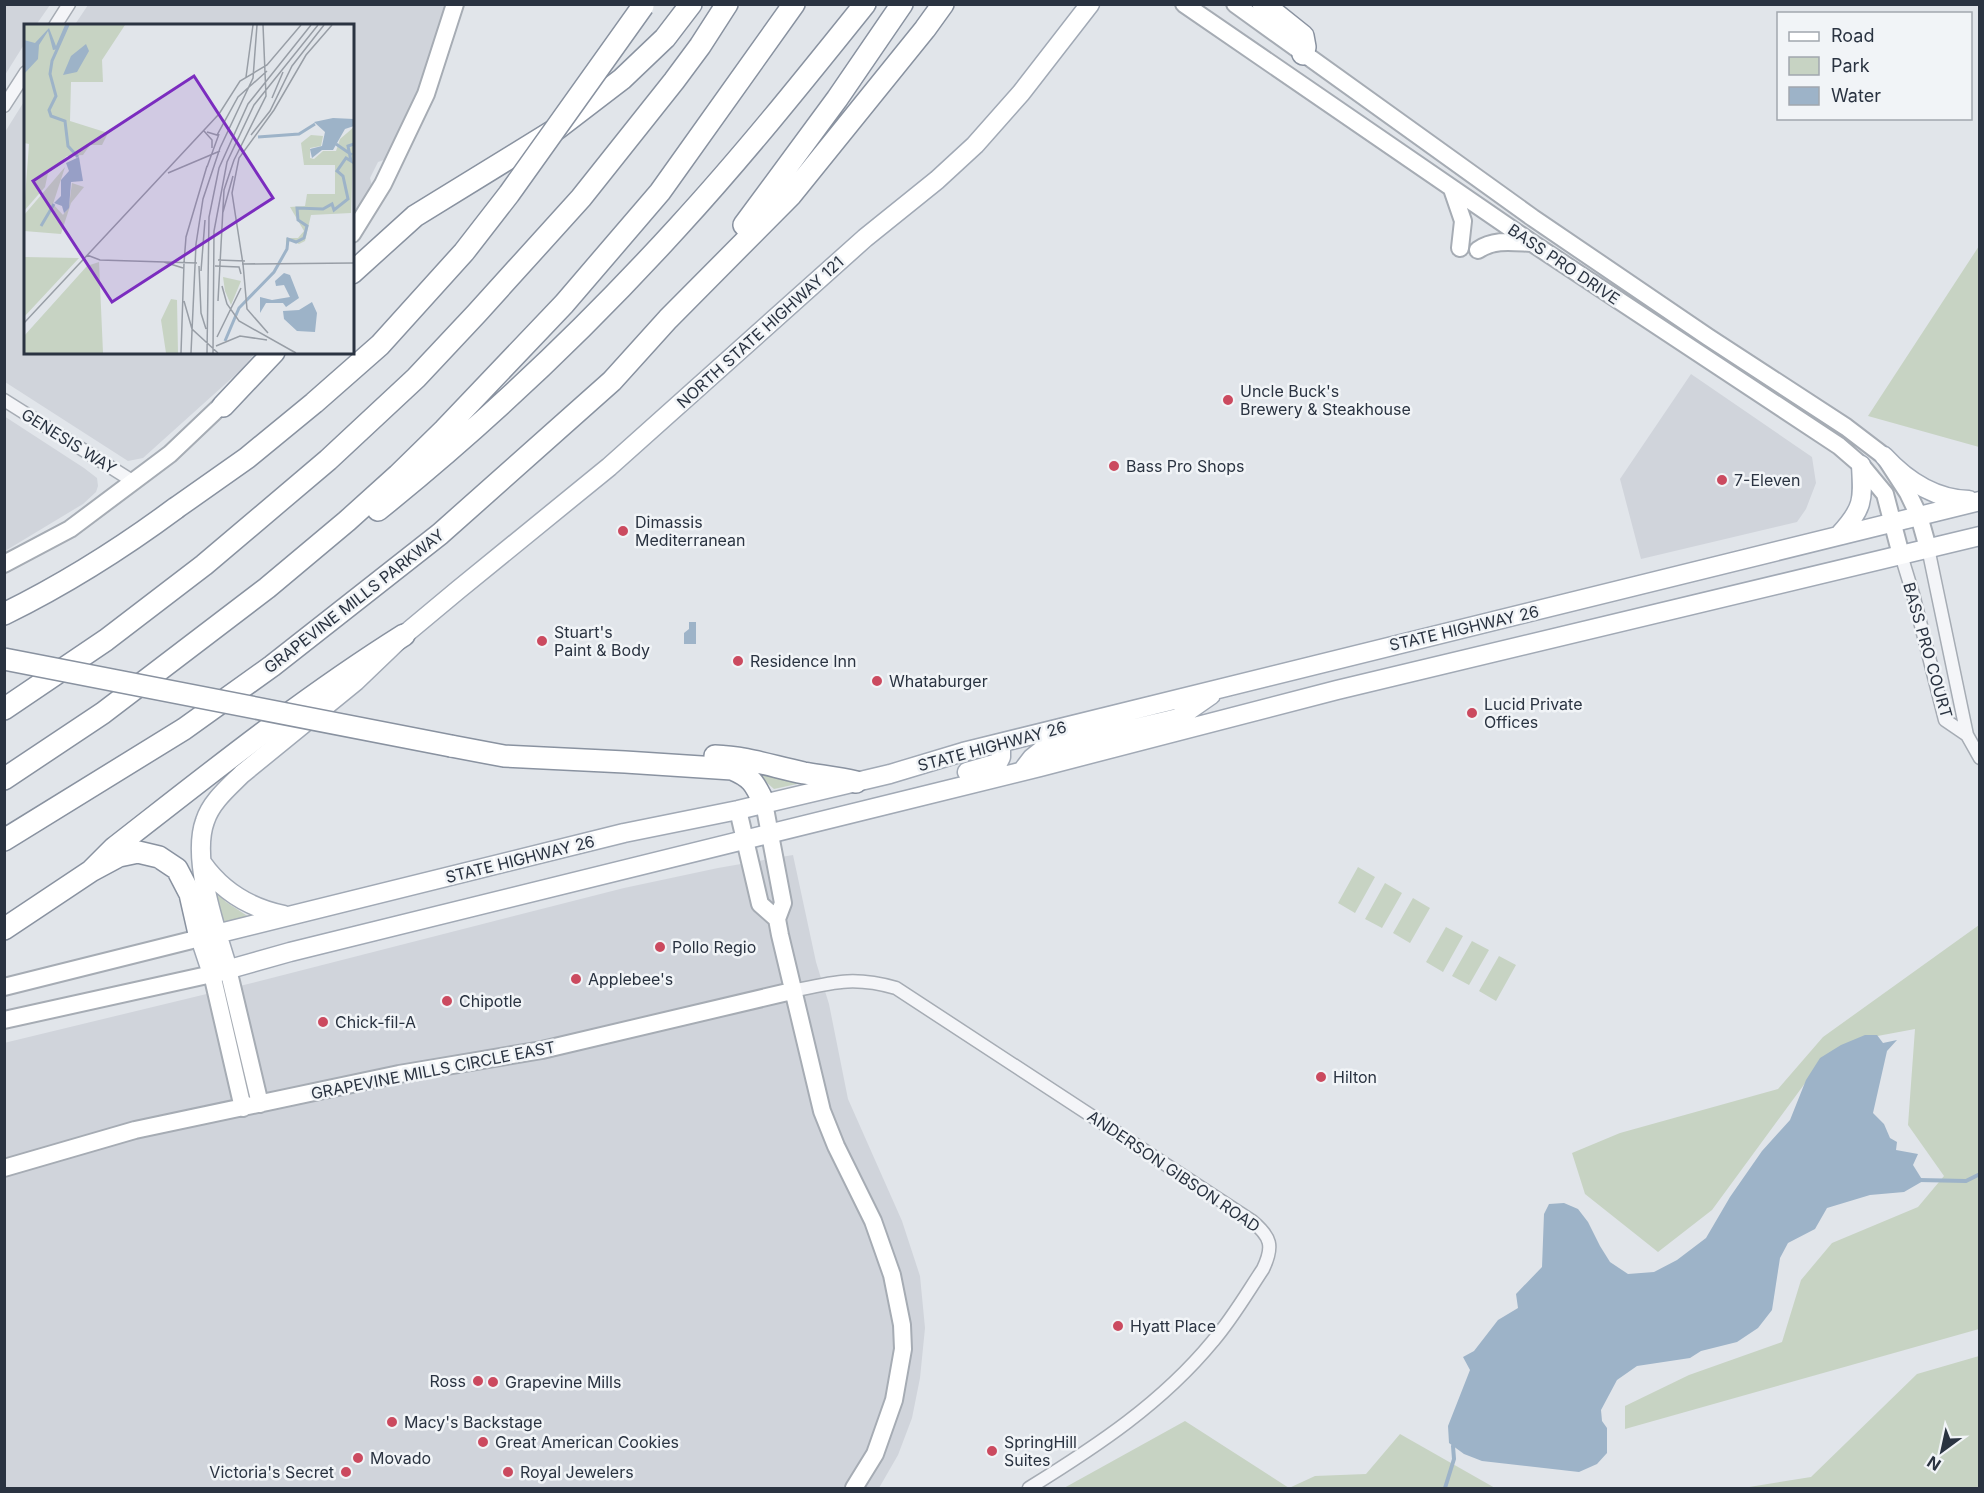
<svg xmlns="http://www.w3.org/2000/svg" width="1984" height="1493" font-family="Inter,sans-serif">
<rect width="100%" height="100%" fill="#e1e5ea"/>
<!-- built -->
<path fill="#d0d4db" d="M5,4L50,5L36,25L26,26L25,43L5,75Z
M88,5H450L424,85L387,159L378,162L370,178L372,186L353,223L352,26H74Z
M25,100L26,352L255,353L242,369L143,458L128,461L5,382V132Z
M1691,374L1812,457L1816,483L1806,509L1797,522L1641,559L1620,479Z
M4,416L84,468L97,478L98,486L96,492L83,504L5,551Z
M793,855L816,962L829,1004L848,1099L902,1221L920,1276L925,1328L920,1378L912,1418L898,1455L879,1488H5L4,1043L252,983L624,888L718,868Z"/>
<!-- green -->
<path fill="#c7d3c3" d="M1979,246V447L1868,416Z
M751,769L806,782L774,789Z
M1358,867L1375,877L1355,913L1338,903Z
M1385,883L1402,893L1382,928L1365,919Z
M215,890L226,902L249,917L224,925Z
M1413,898L1430,908L1410,943L1393,933Z
M1979,925V1329L1625,1429V1406L1689,1375L1782,1342L1801,1280L1832,1243L1918,1207L1944,1176L1908,1125L1915,1029L1856,1040L1814,1071L1712,1210L1658,1252L1585,1194L1572,1153L1620,1133L1778,1089L1823,1037Z
M1446,927L1463,936L1443,972L1426,962Z
M1472,941L1489,950L1469,985L1452,976Z
M1499,956L1516,965L1496,1001L1479,991Z
M1979,1356V1488H1743L1811,1477L1917,1374Z
M1185,1421L1289,1488L1315,1476L1366,1474L1400,1434L1495,1488H1064Z"/>
<!-- water -->
<path fill="#9db3c8" d="M689,622H696V644H684V633L689,629Z
M1865,1035H1877L1883,1043L1897,1040L1887,1051L1873,1113L1884,1124L1890,1138L1897,1142L1896,1150L1918,1154L1913,1165L1923,1181L1904,1192L1870,1195L1827,1208L1815,1229L1788,1243L1780,1258L1772,1310L1758,1328L1737,1342L1701,1351L1690,1358L1637,1366L1617,1380L1601,1410L1602,1421L1607,1428V1453L1597,1464L1579,1472L1482,1461L1464,1454L1449,1443L1448,1426L1470,1370L1463,1357L1474,1351L1498,1320L1518,1308L1516,1294L1542,1267L1544,1214L1549,1204L1564,1203L1578,1209L1588,1222L1600,1246L1610,1262L1628,1274L1654,1272L1677,1260L1706,1238L1730,1197L1762,1151L1790,1120L1806,1080L1820,1058L1841,1045Z"/>
<g fill="none" stroke-linecap="round" stroke-linejoin="round">
<!-- stream -->
<path stroke="#9db3c8" stroke-width="4" d="M1919,1180L1966,1181L1980,1174
M1445,1488L1454,1459L1453,1446L1455,1445"/>
<!-- street casing -->
<g stroke="#a6acb4" stroke-width="15">
<path id="street" d="M55,26L69,4
M4,106L26,72
M4,400L134,482
M1928,548L1967,735L1980,758
M1901,555L1913,594L1945,720L1967,735
M792,991C834,982 854,976 896,988L1252,1221C1271,1237 1274,1246 1263,1269C1247,1293 1232,1319 1213,1341C1162,1403 1097,1446 1029,1488"/>
</g>
<!-- secondary casing -->
<g stroke="#a6acb4" stroke-width="20">
<path id="secondary" d="M1184,4L1532,243L1839,446L1861,465L1885,494L1901,555
M1235,4L1533,218L1708,337L1846,427L1884,456L1908,493L1919,516L1928,548
M1452,189L1463,221L1460,248
M352,234L383,184L426,94L455,4
M1478,250C1494,239 1512,242 1531,243
M4,564L70,529L170,454L230,397
M764,803L783,903L777,919L780,935L822,1111L836,1146L873,1221L892,1275L902,1325L903,1349L894,1400L875,1454L854,1488
M738,810L760,904L777,919
M228,969L260,1104
M4,987L200,938
M4,1020L212,974L243,1108
M4,1168L135,1130L399,1074L542,1050L792,991"/>
</g>
<!-- primary casing -->
<g stroke="#a1a9b5" stroke-width="21">
<path id="primary" d="M1884,456C1907,481 1934,499 1969,500
M1980,501L963,752L890,774L738,810L624,833L200,938L212,974L290,952L1040,767L1337,690L1980,536
M1839,535C1864,508 1863,500 1861,465
M1022,771L1032,758L1042,750L1178,718L1211,695
M967,772L998,763L1001,757V743
M203,864C223,892 250,908 284,915
M228,969C216,930 191,859 205,821C211,802 228,788 242,774L356,681L404,635L458,590L609,467L865,238L937,180L975,145L1021,93L1090,4"/>
</g>
<!-- highway casing -->
<g stroke="#8992a0" stroke-width="24">
<path id="highway" d="M1263,4L1303,36L1305,47L1303,54
M744,225L837,99L902,4
M352,273L415,216L558,128L622,79L665,38L691,4
M223,406L274,352
M378,510C485,424 586,328 678,227C744,155 804,80 865,4
M4,614C65,584 122,548 176,508
M4,709L106,640L204,565L328,460L416,378L477,313L581,198L674,81L700,46L727,4
M451,746L504,756L625,762L732,769C752,777 755,784 764,803
M715,756C747,757 774,767 804,773C821,776 839,778 856,782
M4,779L103,713L267,588L347,521L398,475L444,430L564,304L660,192L794,4
M4,840L184,729L272,666L440,534L612,381L668,319L791,195L925,29L943,4
M91,871L114,848C209,774 302,699 404,635
M4,929L91,871L119,856L138,852L159,857L177,869L190,894L200,938"/>
</g>
<!-- street -->
<use href="#street" stroke="#f4f5f8" stroke-width="12"/>
<!-- secondary -->
<use href="#secondary" stroke="#fff" stroke-width="16"/>
<!-- primary -->
<use href="#primary" stroke="#fff" stroke-width="18"/>
<!-- highway -->
<use href="#highway" stroke="#fff" stroke-width="21"/>
<!-- highway-bridge casing -->
<g stroke="#8992a0" stroke-width="24" stroke-linecap="butt">
<path id="highway-bridge" d="M176,508L247,458L314,403L380,345L464,252L509,194L643,6
M4,659L451,746"/>
</g>
<!-- highway-bridge -->
<use href="#highway-bridge" stroke="#fff" stroke-width="21"/>
</g>
<!-- markers -->
<g fill="#cb4a5f" stroke="#f1f4f7" stroke-width="2">
<circle cx="1228" cy="400" r="6"/>
<circle cx="1114" cy="466" r="6"/>
<circle cx="1722" cy="480" r="6"/>
<circle cx="623" cy="531" r="6"/>
<circle cx="542" cy="641" r="6"/>
<circle cx="738" cy="661" r="6"/>
<circle cx="877" cy="681" r="6"/>
<circle cx="1472" cy="713" r="6"/>
<circle cx="660" cy="947" r="6"/>
<circle cx="576" cy="979" r="6"/>
<circle cx="447" cy="1001" r="6"/>
<circle cx="323" cy="1022" r="6"/>
<circle cx="1321" cy="1077" r="6"/>
<circle cx="1118" cy="1326" r="6"/>
<circle cx="478" cy="1381" r="6"/>
<circle cx="493" cy="1382" r="6"/>
<circle cx="392" cy="1422" r="6"/>
<circle cx="483" cy="1442" r="6"/>
<circle cx="992" cy="1451" r="6"/>
<circle cx="358" cy="1458" r="6"/>
<circle cx="346" cy="1472" r="6"/>
<circle cx="508" cy="1472" r="6"/>
</g>
<g text-anchor="middle" dominant-baseline="central" stroke-width="5" stroke-linejoin="round" paint-order="stroke">
<!-- street labels -->
<g font-size="16" fill="#2a3341" stroke="#f1f4f7">
<text transform="translate(1564 264) rotate(34)">BASS PRO DRIVE</text>
<text transform="translate(760 332) rotate(-42)">NORTH STATE HIGHWAY 121</text>
<text transform="translate(69 441) rotate(32)">GENESIS WAY</text>
<text transform="translate(354 601) rotate(-38)">GRAPEVINE MILLS PARKWAY</text>
<text transform="translate(1464 628) rotate(-13)">STATE HIGHWAY 26</text>
<text transform="translate(1928 650) rotate(74)">BASS PRO COURT</text>
<text transform="translate(992 746) rotate(-15)">STATE HIGHWAY 26</text>
<text transform="translate(520 859) rotate(-14)">STATE HIGHWAY 26</text>
<text transform="translate(433 1070) rotate(-11)">GRAPEVINE MILLS CIRCLE EAST</text>
<text transform="translate(1174 1171) rotate(34)">ANDERSON GIBSON ROAD</text>
</g>
<!-- poi labels -->
<g font-size="16" fill="#2a3341" stroke="#f1f4f7" text-anchor="start">
<text x="1240" y="391">Uncle Buck's<tspan x="1240" dy="18">Brewery &amp; Steakhouse</tspan></text>
<text x="1126" y="466">Bass Pro Shops</text>
<text x="1734" y="480">7-Eleven</text>
<text x="635" y="522">Dimassis<tspan x="635" dy="18">Mediterranean</tspan></text>
<text x="554" y="632">Stuart's<tspan x="554" dy="18">Paint &amp; Body</tspan></text>
<text x="750" y="661">Residence Inn</text>
<text x="889" y="681">Whataburger</text>
<text x="1484" y="704">Lucid Private<tspan x="1484" dy="18">Offices</tspan></text>
<text x="672" y="947">Pollo Regio</text>
<text x="588" y="979">Applebee's</text>
<text x="459" y="1001">Chipotle</text>
<text x="335" y="1022">Chick-fil-A</text>
<text x="1333" y="1077">Hilton</text>
<text x="1130" y="1326">Hyatt Place</text>
<text x="466" y="1381" text-anchor="end">Ross</text>
<text x="505" y="1382">Grapevine Mills</text>
<text x="404" y="1422">Macy's Backstage</text>
<text x="495" y="1442">Great American Cookies</text>
<text x="1004" y="1442">SpringHill<tspan x="1004" dy="18">Suites</tspan></text>
<text x="370" y="1458">Movado</text>
<text x="334" y="1472" text-anchor="end">Victoria's Secret</text>
<text x="520" y="1472">Royal Jewelers</text>
</g>
</g>
<!-- overview -->
<g transform="translate(24 24)">
<rect width="330" height="330" fill="#e1e5ea"/>
<path d="M0,1H101L78,36L79,58H47L46,97L84,109L78,121H66L59,131L43,132L24,149L21,163L0,187L5,120L0,119ZM330,103L327,189L287,191L281,217L275,220L266,216L262,224V214H274L280,207L266,183L281,182L283,170H311V141H280L277,119L287,111L299,112L297,122L286,124V134L290,135L299,127H312L316,115ZM41,143L29,180L39,191L45,182L48,159L60,163L47,179L37,210L0,207V191ZM0,233L55,234L0,293ZM75,238L79,329H0V312L63,242ZM199,253L217,257L207,281L201,267ZM147,275L153,276L154,329H142L137,296Z" fill="#c7d3c3"/>
<path d="M41,1H45L34,25L29,26L24,7L15,21L14,35L0,50V16L11,19L25,4L32,22ZM62,20L65,27L53,48L39,51L47,32ZM309,94L330,95V102L321,105L309,126H298L288,134L286,125L298,122L301,108L290,98ZM55,133L59,157L47,158L45,184L40,189L38,182L30,179L37,172V156L45,147L42,139ZM260,249L266,251L275,274L262,283L259,279H242L236,289V273L248,276L266,273L260,261L252,262L251,257ZM288,278L293,289L291,308L273,307L260,295L259,287L275,286Z" fill="#9db3c8"/>
<path fill="none" stroke="#9db3c8" stroke-width="3" d="M44,1L28,37L26,50L32,72L25,86L27,92L41,97L44,122L54,133M234,113L275,110L291,100M312,120L328,131M17,202L30,180M201,317L215,284L250,248L263,225L264,215L272,218L280,214L283,202L274,196L273,184L299,185L308,180L310,186L324,175L319,152L313,147L322,134L327,137L324,122L330,120"/>
<path fill="none" stroke="#989ea6" stroke-width="1.5" d="M222,53L229,1M248,74L259,48M180,107L188,116V124M183,108L193,111L214,73L243,47M227,111L246,87L268,42L300,1M183,143L195,110M144,149L196,127M199,188L209,152M63,231L76,236L173,239M194,236L221,237M140,238L159,244M160,239L162,213L183,142M218,240L330,239M219,240L208,169L215,134L250,86L282,31L308,1M219,240L223,285L244,309M175,242L177,289L182,305M191,242L215,243L217,250M177,247L181,196M198,262L203,280L215,297L272,329M160,277L168,305L194,329M194,277L200,166L210,136L242,72L239,1M0,299L195,90L216,57L243,41L277,1M193,313L217,264M192,322L216,312L243,316M157,329L160,239M167,329L172,220L179,175L196,124L229,54L233,1M183,329L185,193L195,144L224,80L287,1M189,329L190,207L203,138L230,81L294,1"/>
<path fill="#7b2cbf" fill-opacity="0.15" stroke="#7b2cbf" stroke-width="3" d="M170,52L249,174L88,278L9,157Z"/>
<rect width="330" height="330" fill="none" stroke="#2a3341" stroke-width="3"/>
</g>
<!-- border -->
<rect width="1984" height="1493" fill="none" stroke="#2a3341" stroke-width="12"/>
<!-- legend -->
<rect x="1777" y="12" width="195" height="108" fill="#f1f4f7" stroke="#a1a7ae" stroke-width="1.5"/>
<rect x="1789" y="32" width="30" height="9" fill="#ffffff" stroke="#a1a7ae" stroke-width="1.5"/>
<text x="1831" y="42" font-size="18" fill="#2a3341">Road</text>
<rect x="1789" y="57" width="30" height="18" fill="#c7d3c3" stroke="#a1a7ae" stroke-width="1.5"/>
<text x="1831" y="72" font-size="18" fill="#2a3341">Park</text>
<rect x="1789" y="87" width="30" height="18" fill="#9db3c8" stroke="#a1a7ae" stroke-width="1.5"/>
<text x="1831" y="102" font-size="18" fill="#2a3341">Water</text>
<!-- north arrow -->
<g transform="translate(1942 1451) rotate(213)" stroke="#f1f4f7" stroke-width="4.5" paint-order="stroke">
<path d="M0-4.5L10 22L0 15L-10 22Z" fill="#2a3341"/>
<text y="-9" font-size="16" font-weight="bold" text-anchor="middle" fill="#2a3341">N</text>
</g>
</svg>
